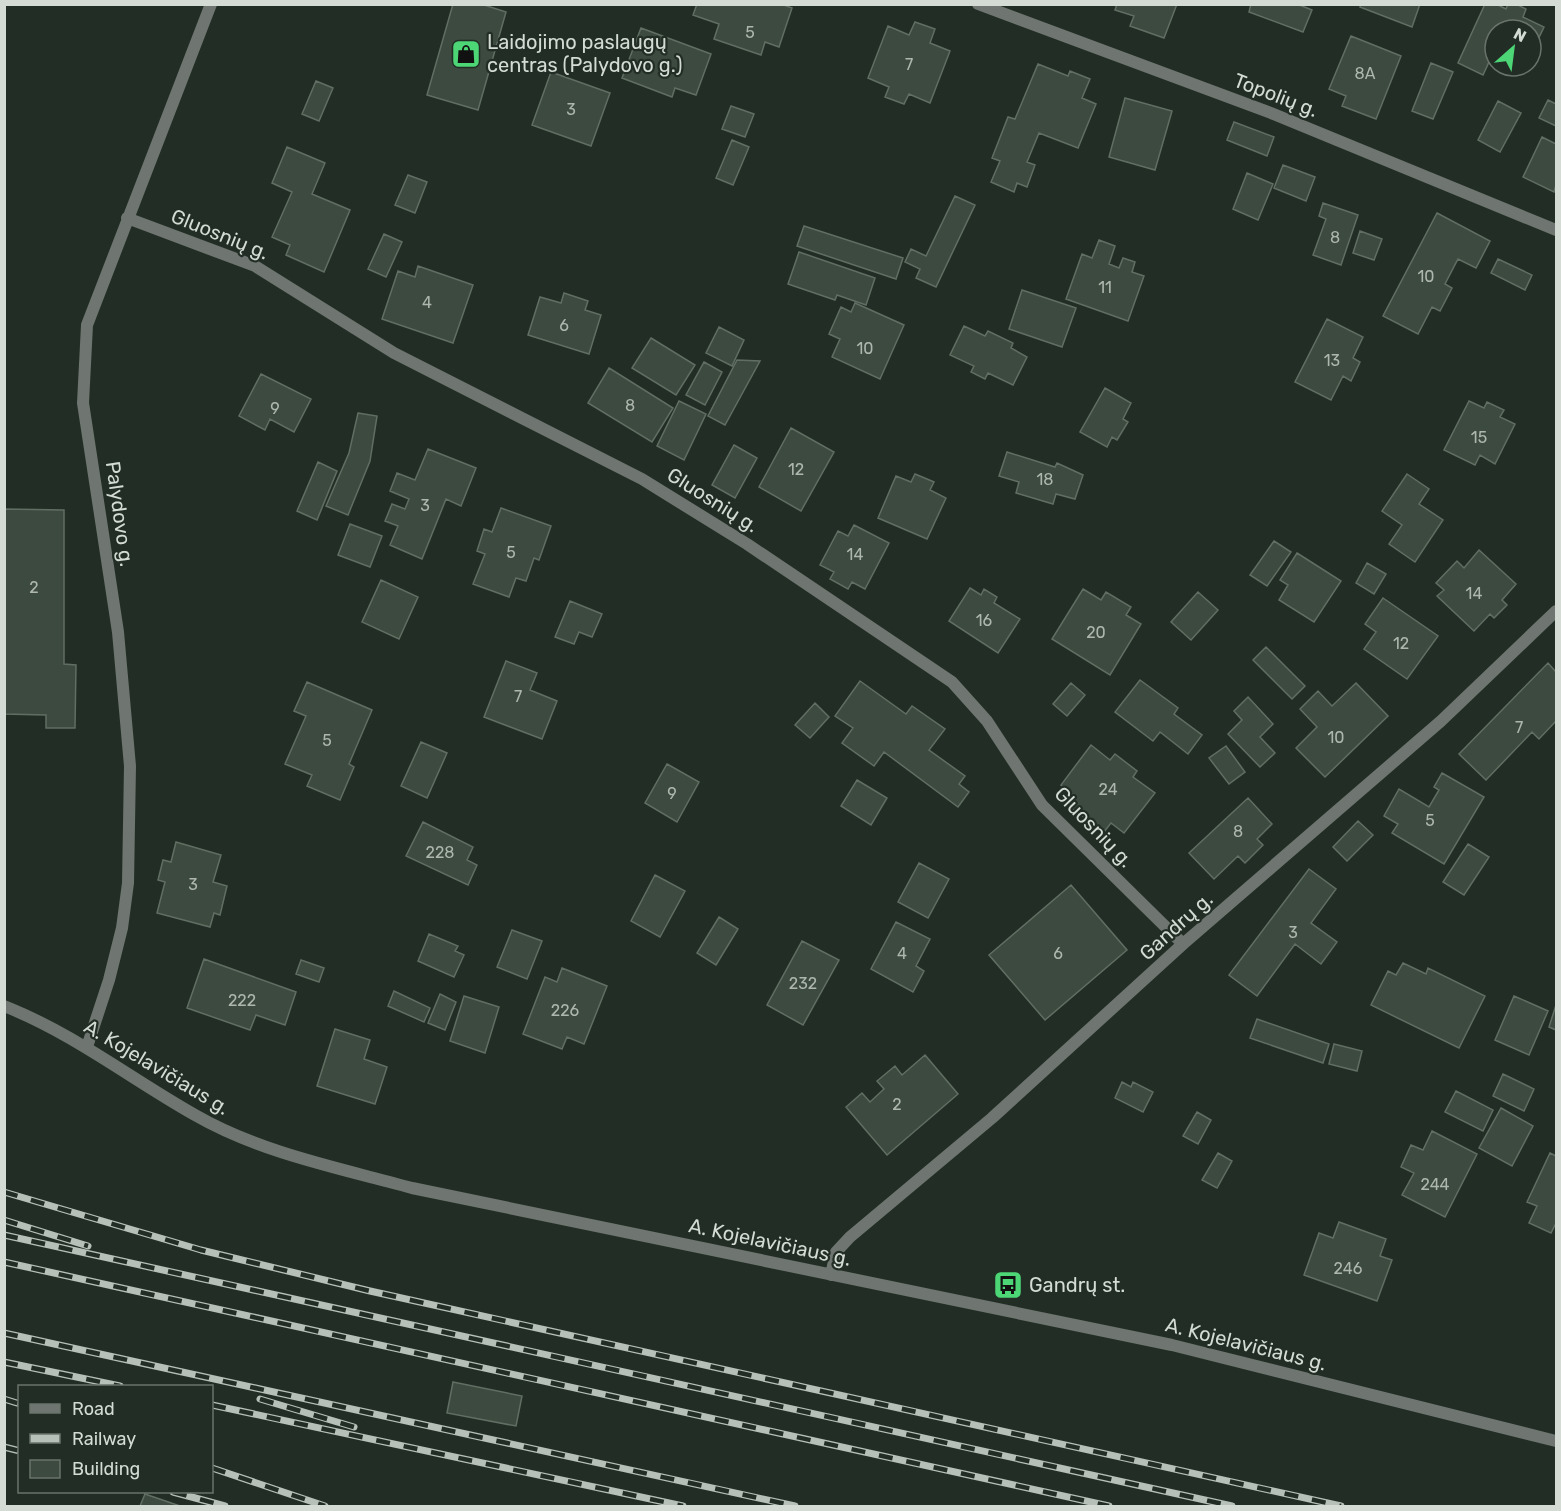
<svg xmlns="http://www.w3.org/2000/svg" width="1561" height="1511" font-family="Rubik,sans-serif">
<rect width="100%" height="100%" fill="#222e25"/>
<!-- building -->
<path fill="#3d4a3f" stroke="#616e63" stroke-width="1.5" d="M453,4H481L506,12L478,110L427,95Z
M697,4H781L792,8L779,47L765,42L761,55L714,39L719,24L693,15Z
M1117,4H1177L1164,38L1130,26L1134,16L1115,10Z
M1251,4H1297L1312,10L1303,32L1249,12Z
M1361,4H1420L1412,27L1360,7Z
M1485,4H1496L1506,9L1508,4H1516L1526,9L1523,17L1544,27L1531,54V30H1495V49L1483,75L1458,63Z
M915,22L935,29L930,43L950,51L930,103L909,94L904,104L885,97L889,87L868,78L888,26L909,35Z
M641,28L711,54L696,95L675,88L672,97L622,78Z
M1351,36L1401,56L1376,119L1342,106L1346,96L1329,89Z
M1431,63L1453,72L1433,119L1412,111Z
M1038,64L1068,76L1070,71L1090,79L1082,98L1096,104L1078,148L1039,133L1027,162L1035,165L1027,187L1017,183L1014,192L991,182L1000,161L992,158L1008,117L1015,119Z
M551,72L610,93L591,146L532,125Z
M316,81L333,88L319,121L302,114Z
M1125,98L1172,111L1155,170L1109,157Z
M1548,100L1556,104V126L1539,118Z
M1498,101L1521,113L1500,152L1478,140Z
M731,106L754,114L745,137L722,129Z
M1234,122L1274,137L1267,156L1227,140Z
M1542,137L1556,144V185L1554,192L1523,177Z
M732,140L749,147L733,185L716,178Z
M287,147L325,163L312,194L350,210L324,272L286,255L290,245L272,237L292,192L272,183Z
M1283,165L1315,177L1306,201L1274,188Z
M1247,173L1273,184L1258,220L1233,209Z
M408,175L427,182L415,213L395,205Z
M955,196L975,205L936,287L916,278L920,269L905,262L911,249L926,256Z
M1323,203L1358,215L1341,265L1313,255L1326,219L1319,216Z
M1437,213L1490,241L1476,268L1458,259L1445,284L1452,288L1440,311L1432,307L1418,334L1383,316Z
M804,226L903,258L896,279L797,246Z
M1360,231L1382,239L1374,260L1353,253Z
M384,234L402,242L386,277L368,269Z
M1099,240L1115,246L1109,264L1119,268L1123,258L1135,262L1132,272L1144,276L1128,321L1066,299L1082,254L1092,258Z
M799,252L875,278L866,305L837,295L835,300L788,284Z
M1498,259L1532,275L1525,290L1491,273Z
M418,266L473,285L453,343L382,319L398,271L415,277Z
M1022,290L1076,308L1062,347L1009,329Z
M564,293L588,301L585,310L601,315L589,354L528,335L540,297L561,303Z
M855,303L904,325L880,379L832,357L840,339L829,334L841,307L851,312Z
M1327,319L1363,337L1353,358L1360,362L1351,381L1343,376L1331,400L1295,382Z
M964,326L985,336L988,331L1013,343L1011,348L1027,357L1013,385L988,373L985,379L971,372L974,366L950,355Z
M719,327L744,340L732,366L706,353Z
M651,338L695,365L676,395L632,368Z
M737,360L760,361L725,425L708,416Z
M704,362L722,372L705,405L686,395Z
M609,368L673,408L652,442L588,403Z
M261,374L311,399L294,432L270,419L265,430L239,416Z
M1105,388L1131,403L1123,419L1128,422L1117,440L1112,437L1107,447L1080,432Z
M679,401L706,414L684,460L657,446Z
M1469,401L1484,408L1487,402L1504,410L1500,417L1515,424L1495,464L1480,455L1475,465L1444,450Z
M358,413L377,416L370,461L348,515L326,506L349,453Z
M791,428L834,452L801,511L759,487Z
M734,445L757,458L735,498L712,485Z
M428,449L476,468L461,506L446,499L422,559L390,545L398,526L385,521L392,504L405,509L409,499L390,491L397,473L415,480Z
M1007,452L1055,467L1057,463L1083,475L1075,499L1056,494L1053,504L1016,493L1019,482L999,476Z
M318,462L337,471L317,520L297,511Z
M915,474L934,482L930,490L946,498L927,539L878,518L896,476L911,482Z
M1407,474L1429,489L1419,504L1443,520L1415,562L1389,544L1402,525L1382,511Z
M501,508L551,526L539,560L534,558L526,581L516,578L509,597L473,584L485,554L477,551L484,529L492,532Z
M4,509L64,510V664L76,665L75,728H46V715L4,714Z
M350,524L382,536L370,567L338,555Z
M854,525L889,543L865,589L852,582L848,589L830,579L834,572L820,565L838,531L848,536Z
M1274,541L1291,552L1267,586L1250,575Z
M1479,550L1516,584L1502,600L1507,605L1494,618L1490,614L1474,631L1437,596L1444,590L1436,583L1457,561L1464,568Z
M1297,553L1341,581L1314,622L1279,600L1288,585L1280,580Z
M1367,563L1386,574L1374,594L1356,583Z
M381,580L418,597L399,639L362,622Z
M970,588L981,595L984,589L997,597L994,603L1020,619L998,653L949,621Z
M1083,589L1101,600L1106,592L1131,607L1126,615L1141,624L1110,675L1052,639Z
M1198,592L1218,610L1191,640L1171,622Z
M1383,598L1438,636L1407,679L1364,649L1376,632L1365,624Z
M570,601L602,614L592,637L579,632L574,644L555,637Z
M1266,647L1305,686L1292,699L1253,660Z
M506,661L537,673L530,690L557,701L542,739L484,717Z
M1548,663L1556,672V721L1539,739L1532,732L1486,780L1459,754Z
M1140,680L1178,708L1174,714L1202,735L1188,754L1160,732L1153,741L1115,712Z
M860,681L906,714L912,706L945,729L929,750L965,776L959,784L969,792L958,807L884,752L874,766L842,743L853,728L835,716Z
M307,682L372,710L349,764L354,767L340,800L307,786L312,775L285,764L306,716L294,711Z
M1071,683L1085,695L1067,716L1053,704Z
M1356,683L1388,716L1325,777L1296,748L1317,727L1300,709L1318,691L1332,706Z
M1248,697L1273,724L1260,737L1275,753L1260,767L1228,734L1242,720L1234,711Z
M815,703L829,717L810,738L795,725Z
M421,742L447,753L427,798L401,786Z
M1091,745L1110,760L1115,754L1137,771L1133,777L1155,793L1124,833L1111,823L1104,832L1065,803L1072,794L1061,785Z
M1226,746L1245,772L1229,784L1209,758Z
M667,764L699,782L677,822L645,803Z
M1442,773L1484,797L1444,864L1392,833L1398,824L1384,816L1399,789L1429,807L1439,790L1434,787Z
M857,780L887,798L871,825L841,806Z
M1248,798L1272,824L1257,839L1263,845L1245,863L1238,856L1214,879L1189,853Z
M1358,821L1373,835L1347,861L1333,847Z
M423,822L473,847L467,860L477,865L468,885L406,856Z
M176,842L221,855L213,882L227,886L220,915L214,913L210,927L157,913L165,882L158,880L163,860L171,862Z
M1468,844L1489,857L1464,895L1443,882Z
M919,863L949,879L928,918L898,902Z
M1309,869L1336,889L1311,923L1337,942L1321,964L1295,944L1257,996L1229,975Z
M655,875L685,891L660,937L631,921Z
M1071,885L1127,950L1045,1020L989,955Z
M719,917L738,929L716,965L697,953Z
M896,922L930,939L916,966L924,971L913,992L871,969Z
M512,930L542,941L527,979L497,967Z
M429,934L458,946L455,951L464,955L454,977L418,961Z
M802,941L839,960L803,1025L767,1005Z
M204,959L296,992L285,1025L256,1015L250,1030L187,1008Z
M301,960L324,968L319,982L296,974Z
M1403,963L1426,974L1428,968L1485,996L1459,1048L1371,1005L1388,971L1396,975Z
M562,968L607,986L584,1044L567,1037L562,1049L523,1034L545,977L557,982Z
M394,991L430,1008L424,1022L388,1006Z
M440,994L456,1002L445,1030L428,1023Z
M464,996L499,1007L485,1053L450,1041Z
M1514,996L1548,1011L1529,1055L1495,1040Z
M1556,1005V1030L1549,1027Z
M1257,1019L1329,1044L1323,1063L1250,1038Z
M335,1029L370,1040L364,1059L387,1067L375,1104L317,1086Z
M1334,1044L1362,1051L1357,1071L1329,1064Z
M925,1055L958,1094L887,1155L846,1107L862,1093L870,1102L884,1089L877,1081L895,1066L902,1075Z
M1503,1074L1534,1089L1524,1111L1493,1096Z
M1122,1082L1131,1087L1133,1082L1153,1092L1143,1112L1115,1098Z
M1456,1091L1493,1110L1483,1131L1445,1112Z
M1501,1108L1533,1126L1512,1166L1479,1148Z
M1197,1112L1211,1120L1198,1144L1183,1136Z
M1432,1131L1477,1154L1445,1217L1402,1195L1414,1173L1401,1167L1411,1145L1423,1150Z
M1218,1153L1232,1161L1217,1188L1202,1180Z
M1550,1153L1556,1156V1223L1551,1233L1529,1223L1537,1206L1527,1202Z
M1339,1222L1386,1239L1380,1256L1392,1260L1377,1301L1304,1275L1319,1233L1333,1238Z
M453,1382L522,1396L516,1426L447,1413Z
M145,1494L180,1506H140Z"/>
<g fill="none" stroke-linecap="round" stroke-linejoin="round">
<!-- street -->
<path stroke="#6f7570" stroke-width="12" d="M978,4L1271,113L1556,230
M127,218L255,266L394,353L642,479L747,544L952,682L987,721L1042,805L1183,944
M4,1006C73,1033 131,1079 195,1115C261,1153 339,1168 412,1188L1172,1345L1556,1441
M87,1047L109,980L122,928L128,883L130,766L118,632L83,403L87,325L211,4
M831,1275L836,1252L850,1237L992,1118L1183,944L1441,721L1556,611"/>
<!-- rail casing -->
<g stroke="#b6bfb8" stroke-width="7">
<path id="rail" d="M4,1192L201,1250L370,1291L1341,1506
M4,1220L88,1246
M4,1235L1232,1506
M4,1262L1109,1506
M4,1333L795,1506
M4,1362L120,1386
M4,1399L20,1404
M260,1399L354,1427
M212,1405L683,1506
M4,1447L20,1451
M212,1468L325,1506
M173,1492L225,1506"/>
</g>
<!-- rail -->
<use href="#rail" stroke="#222e25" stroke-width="4.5" stroke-dasharray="14" stroke-linecap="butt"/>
</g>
<!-- icons -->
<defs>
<g id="shop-square" transform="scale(1.5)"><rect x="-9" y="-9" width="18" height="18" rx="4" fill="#4cd676" stroke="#222e25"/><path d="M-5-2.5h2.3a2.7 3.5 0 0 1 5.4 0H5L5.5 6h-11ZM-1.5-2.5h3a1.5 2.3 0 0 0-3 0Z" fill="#111"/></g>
<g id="bus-square" transform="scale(1.5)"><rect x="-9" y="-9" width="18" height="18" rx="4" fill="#4cd676" stroke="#222e25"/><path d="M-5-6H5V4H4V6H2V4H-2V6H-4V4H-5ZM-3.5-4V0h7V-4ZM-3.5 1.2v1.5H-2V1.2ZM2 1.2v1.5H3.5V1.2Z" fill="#111"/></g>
</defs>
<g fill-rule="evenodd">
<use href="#shop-square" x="466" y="54"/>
<use href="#bus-square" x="1008" y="1285"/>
</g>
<g text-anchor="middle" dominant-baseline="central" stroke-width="4.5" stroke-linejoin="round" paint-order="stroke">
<!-- number labels -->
<g font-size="16" fill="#aeb7af">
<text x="750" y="32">5</text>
<text x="909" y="64">7</text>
<text x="1365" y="73">8A</text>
<text x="571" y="109">3</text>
<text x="1335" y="237">8</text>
<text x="1426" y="276">10</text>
<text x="1105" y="287">11</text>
<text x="427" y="302">4</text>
<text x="564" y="325">6</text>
<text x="865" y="348">10</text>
<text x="1332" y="360">13</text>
<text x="630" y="405">8</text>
<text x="275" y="408">9</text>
<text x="1479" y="437">15</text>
<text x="796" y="469">12</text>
<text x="1045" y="479">18</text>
<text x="425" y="505">3</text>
<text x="511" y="552">5</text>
<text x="855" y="554">14</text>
<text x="34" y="587">2</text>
<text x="1474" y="593">14</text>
<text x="984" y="620">16</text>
<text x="1096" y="632">20</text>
<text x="1401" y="643">12</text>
<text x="518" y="696">7</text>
<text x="1519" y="727">7</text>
<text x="1336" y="737">10</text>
<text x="327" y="740">5</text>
<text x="1108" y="789">24</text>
<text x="672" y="793">9</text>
<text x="1430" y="820">5</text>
<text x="1238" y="831">8</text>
<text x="440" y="852">228</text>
<text x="193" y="884">3</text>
<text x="1293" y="932">3</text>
<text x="902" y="953">4</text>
<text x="1058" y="953">6</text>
<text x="803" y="983">232</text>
<text x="242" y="1000">222</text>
<text x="565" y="1010">226</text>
<text x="897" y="1104">2</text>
<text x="1435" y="1184">244</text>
<text x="1348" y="1268">246</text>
</g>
<!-- poi labels -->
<g font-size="20" fill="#d3dbd4" stroke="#222e25" text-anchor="start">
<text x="487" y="42">Laidojimo paslaugų<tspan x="487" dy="23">centras (Palydovo g.)</tspan></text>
<text x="1029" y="1285">Gandrų st.</text>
</g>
<!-- street labels -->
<g font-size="20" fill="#d3dbd4" stroke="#222e25">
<text transform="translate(1276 95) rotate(21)">Topolių g.</text>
<text transform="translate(220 234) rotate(22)">Gluosnių g.</text>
<text transform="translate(713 500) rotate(32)">Gluosnių g.</text>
<text transform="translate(120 514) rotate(82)">Palydovo g.</text>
<text transform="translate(1094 827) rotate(46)">Gluosnių g.</text>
<text transform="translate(1176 926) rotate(-42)">Gandrų g.</text>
<text transform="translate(157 1067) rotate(31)">A. Kojelavičiaus g.</text>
<text transform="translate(770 1242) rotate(12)">A. Kojelavičiaus g.</text>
<text transform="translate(1246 1344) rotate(14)">A. Kojelavičiaus g.</text>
</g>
</g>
<!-- border -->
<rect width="1561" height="1511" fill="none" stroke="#d3dbd4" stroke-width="12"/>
<!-- legend -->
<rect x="18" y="1385" width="195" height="108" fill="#222e25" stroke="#69736b" stroke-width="1.5"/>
<rect x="30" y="1404" width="30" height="9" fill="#6f7570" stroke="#69736b" stroke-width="1.5"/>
<text x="72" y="1415" font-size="18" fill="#d3dbd4">Road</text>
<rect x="30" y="1434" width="30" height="9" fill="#b6bfb8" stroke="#69736b" stroke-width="1.5"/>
<text x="72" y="1445" font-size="18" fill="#d3dbd4">Railway</text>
<rect x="30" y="1460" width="30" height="18" fill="#3d4a3f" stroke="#69736b" stroke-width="1.5"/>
<text x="72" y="1475" font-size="18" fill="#d3dbd4">Building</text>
<!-- north arrow -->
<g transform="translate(1513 48) rotate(28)"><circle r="28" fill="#222e25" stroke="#69736b" stroke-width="1.5"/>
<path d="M0-4.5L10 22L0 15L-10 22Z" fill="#4cd676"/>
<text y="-9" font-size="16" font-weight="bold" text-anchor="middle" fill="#d3dbd4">N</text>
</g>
</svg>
